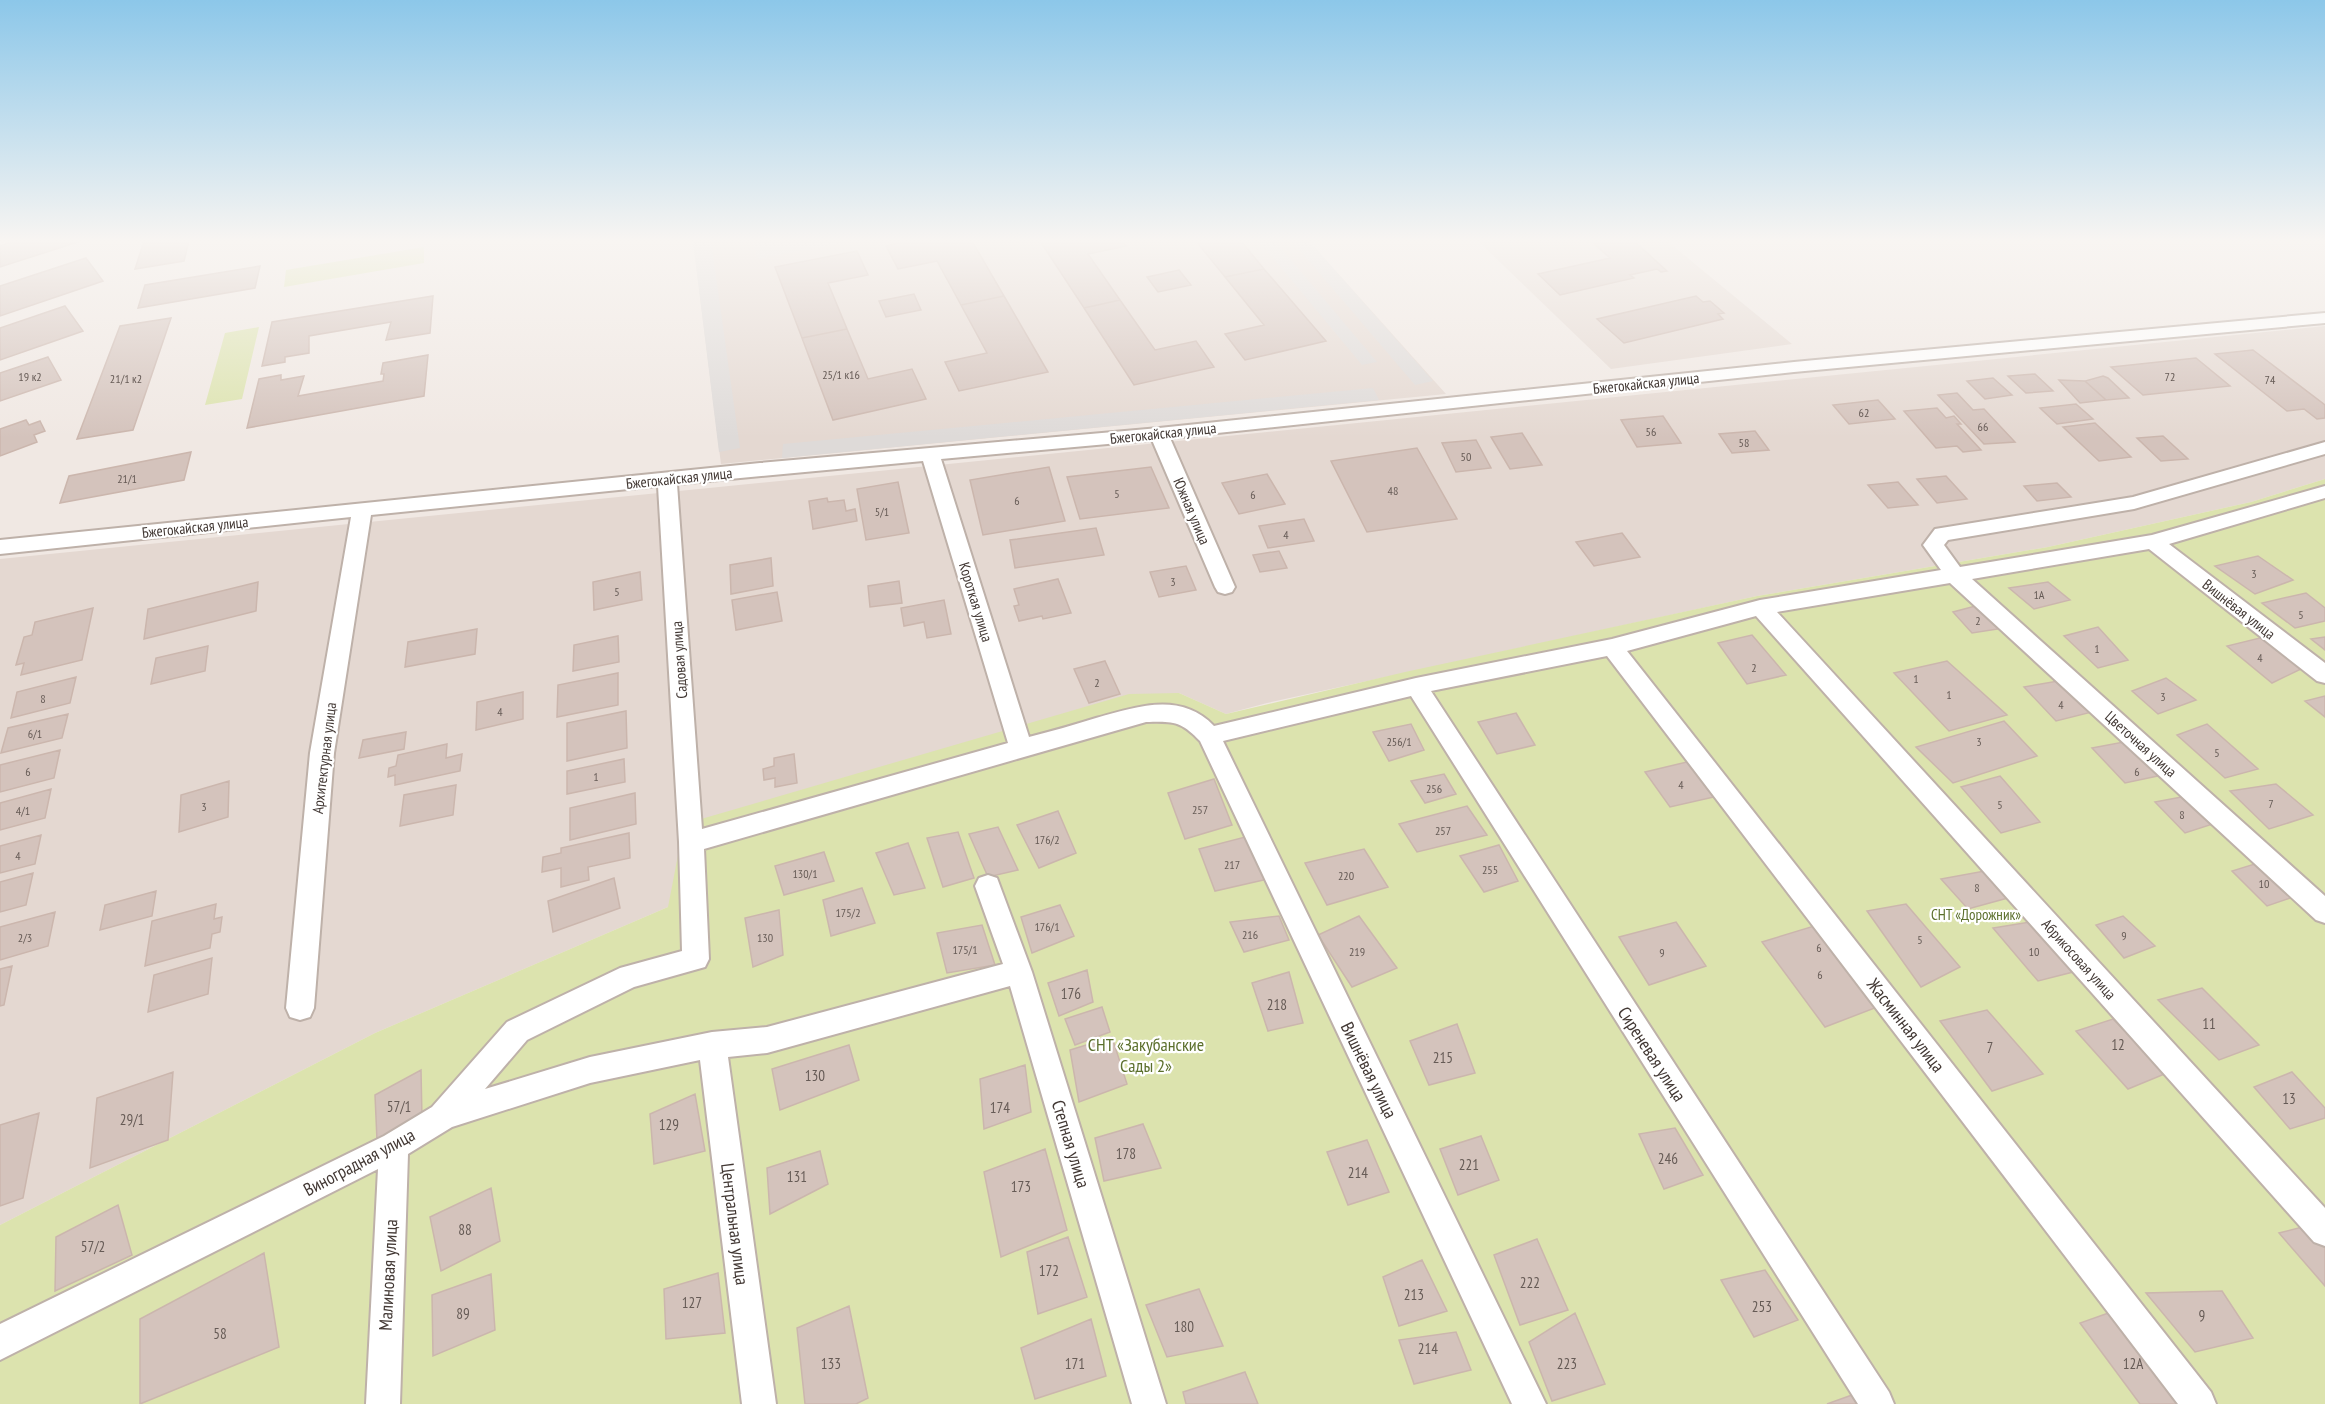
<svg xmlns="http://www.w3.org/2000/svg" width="2325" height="1404" font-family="'PT Sans Narrow',sans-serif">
<rect width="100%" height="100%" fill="#f0e8e3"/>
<!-- residential -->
<path fill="#e4d8d1" d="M693,241H1309L1446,394L721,464Z
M1478,241H1667L1792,344L1611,369Z
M2325,326V479L2251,502L2048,547L1757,596L1267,703L1226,714L1179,693L668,907L375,1033L0,1225V559Z"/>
<!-- green -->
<path fill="#dce3ae" d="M424,247V263L284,287L286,270Z
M259,327L242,399L205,405L225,333Z
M2325,479V1404H0V1225L375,1033L668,907L684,824L1129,694L1179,693L1226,714L1405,672L1757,596L2048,547L2251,502Z"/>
<!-- parking -->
<path fill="#dedad8" d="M693,241H711L740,448L719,452Z
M768,241H852L758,259L753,244Z
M1259,241H1275L1377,362L1362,365Z
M1292,241H1309L1433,381L1415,385Z
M1373,388L1379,400L782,458L783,444Z"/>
<!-- building -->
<path fill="#d4c3bc" stroke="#cbb6ad" stroke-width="1.5" d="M14,241H81L0,267V246Z
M144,241H189L184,261L135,269Z
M907,241H972L1004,296L961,305L937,261L898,269L886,246Z
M1040,241H1122L1126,246L1088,254L1120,300L1084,308Z
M1196,241H1241L1264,269L1225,277Z
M1591,241H1634L1667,271L1661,272L1657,269L1630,275L1634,278L1560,295L1538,274L1610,258Z
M857,251L868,275L828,283L847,329L802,338L775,267Z
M86,258L103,281L0,316V286Z
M260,266L255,288L138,308L145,285Z
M1264,269L1326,341L1245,360L1225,334L1264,325L1225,277Z
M1179,270L1191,285L1158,292L1147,277Z
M914,294L921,310L886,317L879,301Z
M433,296L430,333L386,340L391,322L309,336V353L285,357V362L262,366L272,322Z
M1004,296L1048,372L959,391L945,362L987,353L961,305Z
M1696,296L1703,302L1710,301L1724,313L1718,314L1723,319L1624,343L1597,319Z
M1120,300L1155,350L1196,341L1214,367L1134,385L1084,308Z
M65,306L83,331L0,360V328Z
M171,318L133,430L77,439L120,326Z
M847,329L868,379L912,369L926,399L833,420L802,338Z
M2253,350L2325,405V418L2317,419L2304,409L2287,411L2215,354Z
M428,355L424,396L247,428L259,379L281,375V380L304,376L298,396L383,381L384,374H381L383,363Z
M48,357L61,380L0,401V373Z
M2196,358L2230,386L2143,395L2111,367Z
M2035,374L2053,391L2026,393L2008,376Z
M2103,376L2108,378L2129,398L2106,400L2085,381Z
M1993,378L2012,395L1985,399L1967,381Z
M2059,380L2085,381L2106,400L2080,403Z
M1957,393L1973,410L1984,409L2015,442L1984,444L1938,395Z
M1878,400L1895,419L1849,424L1833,405Z
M2076,404L2093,419L2057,424L2040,408Z
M1937,408L1946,418L1954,416L1961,424H1957L1981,450L1963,452L1957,446L1936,448L1904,411Z
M1663,416L1681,443L1637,447L1621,420Z
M26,420L29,425L40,421L45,431L34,435L37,442L0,456V429Z
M2095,423L2131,457L2099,461L2063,427Z
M1755,431L1769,450L1732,453L1719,434Z
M1522,433L1542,465L1510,469L1491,437Z
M2163,436L2188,459L2161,461L2137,438Z
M1476,440L1491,468L1456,472L1442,443Z
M1417,448L1457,519L1367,532L1331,461Z
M191,452L184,480L60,503L69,476Z
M1049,467L1065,521L983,535L970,480Z
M1151,467L1169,508L1080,519L1067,477Z
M1267,474L1285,504L1239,514L1222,483Z
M1946,476L1967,499L1937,503L1917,479Z
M898,482L909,533L866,540L857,489Z
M1898,482L1918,505L1888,508L1868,485Z
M2057,483L2071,497L2037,501L2024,486Z
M827,498L828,502L844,500L846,511L855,509L857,521L813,529L809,501Z
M1304,519L1314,541L1268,548L1259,526Z
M1096,528L1104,555L1015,568L1010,540Z
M1622,533L1640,557L1594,566L1576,542Z
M1279,551L1287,568L1260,572L1253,555Z
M2258,556L2293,580L2255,594L2215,566Z
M771,558L773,586L731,594L730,565Z
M1186,566L1196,590L1159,597L1150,572Z
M640,572L642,600L594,610L593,582Z
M1058,579L1071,613L1043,619L1042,616L1019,621L1014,606L1019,605L1014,589Z
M899,581L902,603L870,607L868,586Z
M258,582L256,611L144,639L148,609Z
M2048,582L2070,600L2034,609L2009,588Z
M777,592L782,621L736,630L732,600Z
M2306,593L2325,608V621L2295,628L2262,603Z
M944,600L951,634L927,638L924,622L904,626L901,608Z
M1979,605L2004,628L1972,633L1953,612Z
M93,608L82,660L21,675L24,663L16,665L24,637L32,635L35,622Z
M2098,627L2128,660L2098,668L2064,636Z
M477,629L475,654L405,667L408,642Z
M1752,635L1786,675L1747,684L1718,643Z
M618,636L619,662L573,671L574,645Z
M2268,636L2303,668L2272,683L2227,646Z
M2325,637V650L2311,639Z
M208,646L205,671L151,684L156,658Z
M1105,661L1120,694L1089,703L1074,669Z
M1947,661L2007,715L1949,731L1894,673Z
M618,673V705L557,717L558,685Z
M76,677L70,703L11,718L17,692Z
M2166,678L2196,700L2158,714L2132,691Z
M2064,680L2100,710L2056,721L2024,687Z
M523,692V719L476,730L477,702Z
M2325,696V717L2305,701Z
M626,711L627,748L567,761V723Z
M1516,713L1535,745L1497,754L1478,722Z
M68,714L62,738L1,753L8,728Z
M2004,721L2037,756L1953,783L1916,747Z
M1411,724L1424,750L1389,761L1373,732Z
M2207,724L2258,769L2225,778L2177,735Z
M406,732L404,749L359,758L363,740Z
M2129,741L2167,774L2125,783L2092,748Z
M447,744L446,758L462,754L460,771L395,785V775L388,777L389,768L396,766L398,755Z
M60,750L54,778L0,792V765Z
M794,754L797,783L775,787V778L764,780L763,769L774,766V758Z
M624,759L625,782L567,794V771Z
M1691,761L1718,796L1670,807L1645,772Z
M1444,774L1456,794L1425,803L1411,781Z
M2000,776L2040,822L2001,833L1961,787Z
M1214,779L1232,825L1185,839L1168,793Z
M229,781L228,817L179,832L181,795Z
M2276,784L2313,815L2269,829L2230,791Z
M456,785L453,815L400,826L404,795Z
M51,789L45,818L0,830V803Z
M635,793L636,824L570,840V808Z
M2192,795L2219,822L2185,833L2155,802Z
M1467,806L1487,835L1417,852L1399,824Z
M1058,811L1076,853L1039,868L1017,825Z
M998,827L1018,870L988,877L969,834Z
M958,832L974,878L943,887L927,838Z
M629,833L630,858L588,867L589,880L561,887V868L542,872L543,857L561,853V848Z
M41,835L35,864L0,873V846Z
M1245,837L1268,879L1215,891L1199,849Z
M908,843L925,888L894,895L876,853Z
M1499,845L1518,881L1484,892L1460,856Z
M1364,849L1388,887L1327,905L1305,863Z
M824,852L834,881L784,895L775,866Z
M2261,862L2299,895L2267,906L2232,871Z
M1990,870L2015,896L1968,909L1941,879Z
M33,873L26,905L0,912V882Z
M614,878L620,908L553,932L548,901Z
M862,888L875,923L831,936L823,900Z
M156,891L152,916L100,930L105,905Z
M216,904L214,919L222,917L220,932L212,934L210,948L145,966L152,921Z
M1906,904L1960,967L1921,987L1867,911Z
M1060,905L1074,936L1032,953L1021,917Z
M779,910L783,955L753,967L745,918Z
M55,912L48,946L0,960V927Z
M1279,916L1289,940L1244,952L1230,922Z
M1359,916L1397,968L1352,987L1318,935Z
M2123,916L2155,946L2124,958L2096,925Z
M1676,922L1706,966L1649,985L1619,937Z
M2030,922L2077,971L2038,981L1993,928Z
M982,925L995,965L947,973L937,933Z
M1814,926L1880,1006L1825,1027L1762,942Z
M212,958L208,994L148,1012L154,975Z
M12,966L4,1005L0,1006V969Z
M1087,970L1093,1002L1059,1016L1048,983Z
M1289,972L1303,1023L1268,1031L1252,983Z
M2202,988L2259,1045L2219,1060L2158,1000Z
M1102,1007L1110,1032L1075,1045L1065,1019Z
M1987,1010L2043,1074L1992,1091L1940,1021Z
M2113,1019L2167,1073L2128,1089L2076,1031Z
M1457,1024L1475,1073L1429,1085L1410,1041Z
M1112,1037L1127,1084L1079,1102L1070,1050Z
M849,1045L859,1080L780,1110L772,1069Z
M1025,1065L1031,1112L984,1129L980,1079Z
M421,1070L422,1118L377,1140L375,1095Z
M173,1072L168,1140L90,1168L97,1098Z
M2292,1072L2325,1108V1118L2290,1129L2254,1087Z
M695,1094L705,1151L654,1164L650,1114Z
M39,1113L23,1198L0,1206V1125Z
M1143,1124L1161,1168L1104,1181L1095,1138Z
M1675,1128L1703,1175L1664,1189L1639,1134Z
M1481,1136L1499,1180L1458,1195L1440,1149Z
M1367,1140L1389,1192L1348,1205L1327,1152Z
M1045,1149L1067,1230L1001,1257L984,1172Z
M820,1151L828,1184L770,1214L767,1168Z
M491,1188L500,1241L441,1271L430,1217Z
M118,1205L132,1255L55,1291L56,1237Z
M2310,1225L2325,1242V1286L2279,1233Z
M1068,1237L1087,1297L1038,1314L1027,1252Z
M1537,1239L1568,1310L1520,1325L1494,1255Z
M264,1253L279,1347L140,1404V1319Z
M1422,1260L1447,1311L1399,1326L1383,1277Z
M1765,1270L1798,1320L1754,1337L1721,1280Z
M718,1273L725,1333L666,1339L664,1289Z
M491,1274L495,1330L433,1356L432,1295Z
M1199,1289L1223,1346L1167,1357L1146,1305Z
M2222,1291L2253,1338L2195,1352L2146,1293Z
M849,1306L868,1398L856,1404H805L797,1328Z
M2117,1310L2186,1404H2140L2080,1323Z
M1575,1313L1605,1384L1552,1401L1529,1342Z
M1091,1319L1106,1376L1035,1399L1021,1348Z
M1456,1332L1471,1370L1414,1384L1399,1340Z
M1245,1372L1258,1404H1186L1183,1392Z
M1852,1395L1857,1404H1827Z"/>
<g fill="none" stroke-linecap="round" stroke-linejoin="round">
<!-- street casing -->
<g stroke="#beb1a9" stroke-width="4">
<path id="street" d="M2325,313V323L1794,372L1170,438L1235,587L1232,592L1225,594L1218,592L1215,587L1152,440L941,459L1029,737C1052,731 1074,725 1096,718C1137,707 1180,691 1214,726L1416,678L1612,639L1760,600L1941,570L1923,545L1935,529L2133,497L2325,442V454L2134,509L1948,540L1944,545L1960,567L2152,535L2325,486V498L2169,544L2325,663V683L2317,681L2149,549L1972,579L2325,896V923L2316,920L1950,583L1777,612L2325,1208V1246L2314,1242L1756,616L1627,651L2211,1392L2216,1404H2178L1607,656L1431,691L1889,1392L1894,1404H1858L1411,696L1223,741L1546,1404H1512L1200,741C1181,721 1173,721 1146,722L704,849L709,959L705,967L634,987L527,1040L485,1089L590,1057L712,1032L767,1027L1003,964L975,886L979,878L988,875L997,878L1032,972L1166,1404H1132L1010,986L767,1053L728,1057L776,1404H742L700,1060L590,1083L452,1127L408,1154L400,1404H366L378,1169L0,1360V1324L384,1136L432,1107L507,1022L620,968L682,951L679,842L658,486L371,515L334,753L314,1008L310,1017L300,1020L290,1017L286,1008L310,753L351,517L0,554V540L760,463L1159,428L1794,362ZM923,461L1008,743L702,829L677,484Z"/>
</g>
<!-- street -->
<use href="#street" fill="#fff" fill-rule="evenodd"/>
</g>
<!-- sky -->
<linearGradient id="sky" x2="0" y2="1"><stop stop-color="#8cc7e9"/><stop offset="0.55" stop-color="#f8f5f2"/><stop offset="1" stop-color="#f8f5f2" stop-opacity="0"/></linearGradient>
<rect width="2325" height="438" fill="url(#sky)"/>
<g text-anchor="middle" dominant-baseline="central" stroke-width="4.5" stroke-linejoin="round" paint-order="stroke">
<!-- number labels -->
<g font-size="12" fill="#665b56">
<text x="841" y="374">25/1 к16</text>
<text x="30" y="376">19 к2</text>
<text x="2170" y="376">72</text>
<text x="126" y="378">21/1 к2</text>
<text x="2270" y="379">74</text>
<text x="1864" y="412">62</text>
<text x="1983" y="426">66</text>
<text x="1651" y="431">56</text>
<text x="1744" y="442">58</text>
<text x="1466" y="456">50</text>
<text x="127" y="478">21/1</text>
<text x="1393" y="490">48</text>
<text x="1117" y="493">5</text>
<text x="1253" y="494">6</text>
<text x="1017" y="500">6</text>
<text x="882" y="511">5/1</text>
<text x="1286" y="534">4</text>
<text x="2254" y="573">3</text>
<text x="1173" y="581">3</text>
<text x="617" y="591">5</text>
<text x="2039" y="594">1А</text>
<text x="2301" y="614">5</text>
<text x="1978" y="620">2</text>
<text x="2097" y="648">1</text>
<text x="2260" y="657">4</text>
<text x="1754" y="667">2</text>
<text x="1916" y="678">1</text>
<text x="1097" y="682">2</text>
<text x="1949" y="694">1</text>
<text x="2163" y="696">3</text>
<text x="43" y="698">8</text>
<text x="2061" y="704">4</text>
<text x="500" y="711">4</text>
<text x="35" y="733">6/1</text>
<text x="1399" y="741">256/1</text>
<text x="1979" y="741">3</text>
<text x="2217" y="752">5</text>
<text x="28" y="771">6</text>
<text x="2137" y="771">6</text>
<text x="596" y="776">1</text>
<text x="1681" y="784">4</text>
<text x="1434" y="788">256</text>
<text x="2271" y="803">7</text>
<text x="2000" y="804">5</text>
<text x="204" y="806">3</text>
<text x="1200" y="809">257</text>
<text x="23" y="810">4/1</text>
<text x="2182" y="814">8</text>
<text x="1443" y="830">257</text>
<text x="1047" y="839">176/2</text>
<text x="18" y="855">4</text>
<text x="1232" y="864">217</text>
<text x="1490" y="869">255</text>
<text x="805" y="873">130/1</text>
<text x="1346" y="875">220</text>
<text x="2264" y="883">10</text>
<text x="1977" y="887">8</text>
<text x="848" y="912">175/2</text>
<text x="1047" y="926">176/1</text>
<text x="1250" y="934">216</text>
<text x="2124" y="935">9</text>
<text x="25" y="937">2/3</text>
<text x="765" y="937">130</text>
<text x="1920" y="939">5</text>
<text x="1819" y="947">6</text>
<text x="965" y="949">175/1</text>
<text x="1357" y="951">219</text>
<text x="2034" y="951">10</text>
<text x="1662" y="952">9</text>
<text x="1820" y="974">6</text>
</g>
<!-- street labels -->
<g font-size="15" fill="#423834" stroke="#fff">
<text transform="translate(1646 383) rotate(-6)">Бжегокайская улица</text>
<text transform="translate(1163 433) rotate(-6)">Бжегокайская улица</text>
<text transform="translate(679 478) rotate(-6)">Бжегокайская улица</text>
<text transform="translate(1192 511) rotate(67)">Южная улица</text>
<text transform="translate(195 527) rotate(-6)">Бжегокайская улица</text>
<text transform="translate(976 602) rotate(73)">Короткая улица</text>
<text transform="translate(2239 609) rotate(38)">Вишнёвая улица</text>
<text transform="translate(679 660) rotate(-94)">Садовая улица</text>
<text transform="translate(2141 744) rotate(42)">Цветочная улица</text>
<text transform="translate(324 758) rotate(-83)">Архитектурная улица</text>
<text transform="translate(2079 959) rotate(48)">Абрикосовая улица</text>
</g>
<!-- park labels -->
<g font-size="15" fill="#5b6f2c" stroke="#fff">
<text x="1976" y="914">СНТ «Дорожник»</text>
</g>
<!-- near-number labels -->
<g font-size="15" fill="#665b56">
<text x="1071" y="993">176</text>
<text x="1277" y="1004">218</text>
<text x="2209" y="1023">11</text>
<text x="2118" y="1044">12</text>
<text x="1990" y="1047">7</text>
<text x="1443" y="1057">215</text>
<text x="815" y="1075">130</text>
<text x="2289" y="1098">13</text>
<text x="399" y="1106">57/1</text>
<text x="1000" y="1107">174</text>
<text x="132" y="1119">29/1</text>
<text x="669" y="1124">129</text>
<text x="1126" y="1153">178</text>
<text x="1668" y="1158">246</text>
<text x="1469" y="1164">221</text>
<text x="1358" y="1172">214</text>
<text x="797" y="1176">131</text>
<text x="1021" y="1186">173</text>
<text x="465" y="1229">88</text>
<text x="93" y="1246">57/2</text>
<text x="1049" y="1270">172</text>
<text x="1530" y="1282">222</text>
<text x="1414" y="1294">213</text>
<text x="692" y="1302">127</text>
<text x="1762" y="1306">253</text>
<text x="463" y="1313">89</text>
<text x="2202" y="1315">9</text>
<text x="1184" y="1326">180</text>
<text x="220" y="1333">58</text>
<text x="1428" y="1348">214</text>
<text x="831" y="1363">133</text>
<text x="1075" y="1363">171</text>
<text x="1567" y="1363">223</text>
<text x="2133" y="1363">12А</text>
</g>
<!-- near-street labels -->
<g font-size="18" fill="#423834" stroke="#fff">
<text transform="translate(1906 1025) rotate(52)">Жасминная улица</text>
<text transform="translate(1652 1054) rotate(57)">Сиреневая улица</text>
<text transform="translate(1369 1070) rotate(64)">Вишнёвая улица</text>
<text transform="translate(1071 1144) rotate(73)">Степная улица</text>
<text transform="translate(359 1162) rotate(-28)">Виноградная улица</text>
<text transform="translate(735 1224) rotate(83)">Центральная улица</text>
<text transform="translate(388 1275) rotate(-87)">Малиновая улица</text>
</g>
<!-- near-park labels -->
<g font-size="18" fill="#5b6f2c" stroke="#fff">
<text x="1146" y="1044">СНТ «Закубанские<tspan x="1146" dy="21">Сады 2»</tspan></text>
</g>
</g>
</svg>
